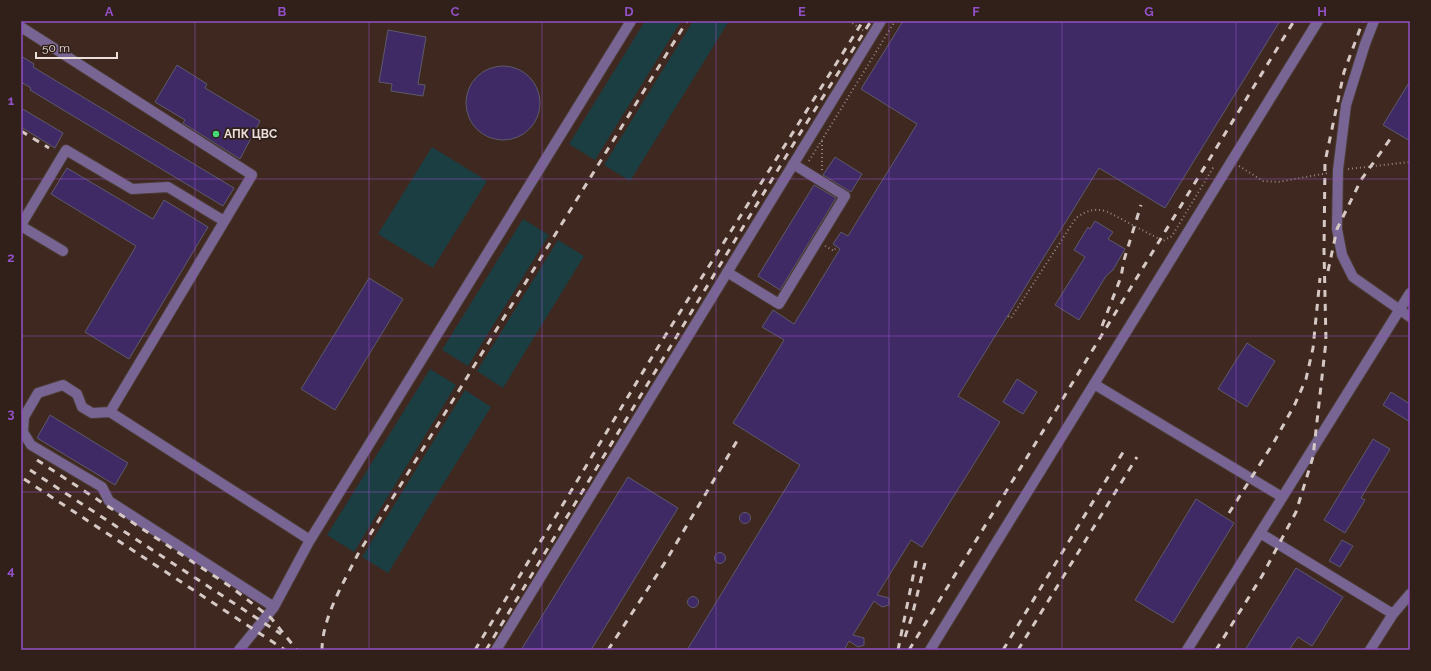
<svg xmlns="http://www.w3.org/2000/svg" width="1431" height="671" font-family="Raleway,sans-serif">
<rect width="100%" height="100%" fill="#302019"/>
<!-- built -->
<path fill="#3f2820" d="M21,21H1410V650H21Z"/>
<!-- water -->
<path fill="#1b3e43" d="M645,21H681L595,160L569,144Z
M693,21H729L630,181L604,165Z
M432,147L487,181L433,268L378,234Z
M523,219L549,235L468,366L442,350Z
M558,240L584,256L503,388L477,371Z
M430,369L456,385L354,552L327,535Z
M465,390L491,407L388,573L362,557Z"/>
<!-- building -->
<path fill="#402a66" stroke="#5d596a" d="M903,21H1280L1165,208L1099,168L958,396L1000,422L922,547L911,540L877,595L889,598V605L882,607L874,601L853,635L864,638V645L858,647L849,641L844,650H687L800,465L733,423L784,340L762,327L773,310L794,324L840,249L833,244L841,232L848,236L917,124L861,89Z
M388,30L426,37L418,84L425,85L423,96L391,91L392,84L379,82Z
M21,56L34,64L33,67L234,188L223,206L30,90L31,88L21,82Z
M177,65L207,84L205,88L260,121L240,159L183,123L185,120L155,102Z
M466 103a37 37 0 1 1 74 0a37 37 0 1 1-74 0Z
M1410,81V141L1383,125Z
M21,108L63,133L55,148L21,127Z
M835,157L862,174L851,192L823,175Z
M67,168L153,219L164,200L208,227L129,359L85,332L136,246L51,194Z
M814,185L836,198L780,290L758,276Z
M1095,221L1113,232L1108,239L1125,249L1113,270L1106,276L1079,320L1055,305L1085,257L1074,250L1088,227L1090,229Z
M369,278L403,299L335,410L301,389Z
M1247,343L1275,361L1247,407L1218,389Z
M1017,379L1037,392L1023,414L1003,402Z
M1391,392L1410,404V422L1383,405Z
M50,415L128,463L115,485L37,438Z
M1373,439L1390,449L1361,498L1365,500L1345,533L1324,520Z
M628,477L678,508L591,650H521Z
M1196,499L1234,523L1173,623L1135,600Z
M739.5 518a5.5 5.5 0 1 1 11 0a5.5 5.5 0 1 1-11 0Z
M1342,540L1353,546L1340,567L1329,561Z
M714.5 558a5.5 5.5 0 1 1 11 0a5.5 5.5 0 1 1-11 0Z
M1296,568L1343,597L1312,646L1298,637L1289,650H1245Z
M687.5 602a5.5 5.5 0 1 1 11 0a5.5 5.5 0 1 1-11 0Z"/>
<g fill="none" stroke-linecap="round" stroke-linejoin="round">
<!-- minor casing -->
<g stroke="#4a3b34" stroke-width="12">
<path id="minor" d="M1374,21L1365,44L1346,105L1338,170L1337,229L1342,255L1353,277L1410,317
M21,27L252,175L110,412
M21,225L66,150L132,189L168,187L224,221
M21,226L63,251
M727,272L779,304L845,196L793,164
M1094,384L1282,497
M1260,533L1393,614
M274,607L109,501L102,487L31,445L23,432L24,417L38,393L63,385L77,394L82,407L92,413L110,412L310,540
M239,650L274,607L310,540L631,21
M496,650L881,21
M930,650L1318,21
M1187,650L1410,293
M1370,650L1393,614L1410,594"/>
</g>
<!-- path -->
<path stroke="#958782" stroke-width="2" stroke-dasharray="1 3" stroke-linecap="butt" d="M849,21L864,31
M809,161L895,21
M1239,166L1263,181L1278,182L1328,173
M1348,169L1410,162
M822,170V141
M825,246L834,251L837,246
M1008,316L1011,318L1076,218C1086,211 1093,208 1106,211L1163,241L1172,236L1213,168L1215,169"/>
<!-- minor -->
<use href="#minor" stroke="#786593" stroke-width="10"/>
<!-- rail -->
<path stroke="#d6c9c5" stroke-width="3" stroke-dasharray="7 7" stroke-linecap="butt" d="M21,131L49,148
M1328,271L1337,229L1361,180L1391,138
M1102,326L1121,277L1124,260L1141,205
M37,460L231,587L271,618L297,650
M30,470L281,634
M24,479L285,650
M1229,513L1274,442L1295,404L1306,379L1313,348L1320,278
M905,637L912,616L925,563
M322,650C322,618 344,582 358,554L687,21
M475,650L655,352L863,21
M486,650L799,135L871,21
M608,650L664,564L737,441
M898,650L917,557
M909,650L1294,21
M1003,650L1125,449
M1018,650L1137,457
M1216,650L1262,576L1296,512L1313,457L1326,341L1324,250L1325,162L1344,72L1363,21"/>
</g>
<!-- grid -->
<path fill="none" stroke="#9150c5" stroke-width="1" stroke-opacity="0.55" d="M195,21V650M369,21V650M542,21V650M716,21V650M889,21V650M1062,21V650M1236,21V650M21,179H1410M21,336H1410M21,492H1410"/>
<!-- markers -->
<circle fill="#46d77a" stroke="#302019" stroke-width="1.5" cx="216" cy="134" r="4"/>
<g text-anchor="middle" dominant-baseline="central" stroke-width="3.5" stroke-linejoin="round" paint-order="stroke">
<!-- poi labels -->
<g font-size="12" font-weight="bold" fill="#ebdfdb" stroke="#302019" text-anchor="start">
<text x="224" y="134">АПК ЦВС</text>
</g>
</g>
<!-- border -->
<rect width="1431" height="671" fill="none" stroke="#302019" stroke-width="44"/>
<!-- scale -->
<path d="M36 52v6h81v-6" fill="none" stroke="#ebdfdb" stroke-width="2"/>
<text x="42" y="52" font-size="12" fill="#ebdfdb" stroke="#302019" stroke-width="3" paint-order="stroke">50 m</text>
<rect x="22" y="22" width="1387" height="627" fill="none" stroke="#9150c5" stroke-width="1.5"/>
<g font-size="13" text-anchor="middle" font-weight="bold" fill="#9150c5">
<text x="109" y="16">A</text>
<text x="282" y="16">B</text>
<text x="455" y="16">C</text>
<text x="629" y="16">D</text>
<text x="802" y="16">E</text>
<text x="976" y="16">F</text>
<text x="1149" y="16">G</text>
<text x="1322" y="16">H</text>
<text x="11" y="105">1</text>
<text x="11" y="262">2</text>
<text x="11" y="418">3</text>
<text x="11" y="575">4</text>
</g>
</svg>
